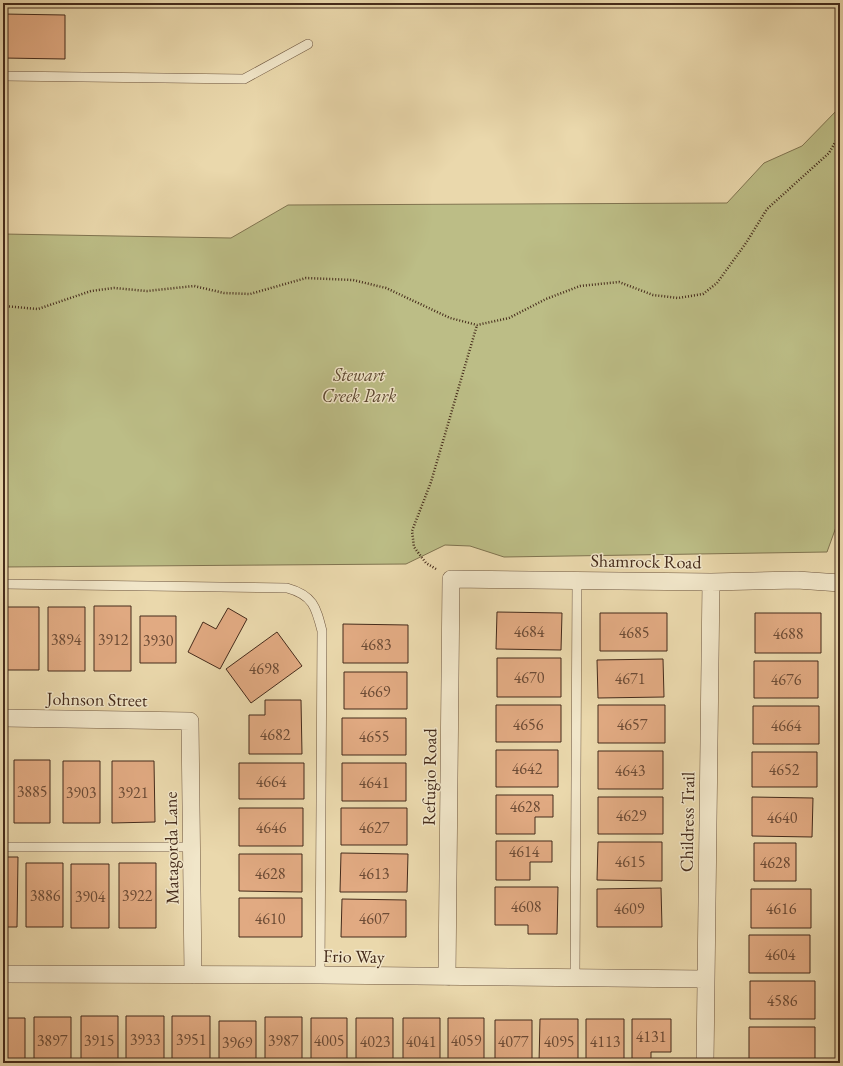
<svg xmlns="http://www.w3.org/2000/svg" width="843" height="1066" font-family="'EB Garamond',serif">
<rect width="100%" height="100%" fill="#ead8ac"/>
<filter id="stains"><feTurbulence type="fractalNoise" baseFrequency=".005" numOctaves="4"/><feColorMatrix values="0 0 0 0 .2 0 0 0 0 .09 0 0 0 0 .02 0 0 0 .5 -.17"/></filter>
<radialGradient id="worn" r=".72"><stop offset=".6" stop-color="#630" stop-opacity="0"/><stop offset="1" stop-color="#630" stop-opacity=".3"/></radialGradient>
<!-- green -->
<path fill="#bcbd86" stroke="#807450" d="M840,51V516L827,552L504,557L470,546L445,545L406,564L3,567V234L231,238L288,205L727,203L764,163L802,146L839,108Z"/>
<!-- building -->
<path fill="#e1aa82" stroke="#452b1b" d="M3,14L65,15V59L3,58Z
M94,606H131V671H94Z
M3,607H39V670H3Z
M48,607H85V671H48Z
M228,608L247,619L220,669L188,652L203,622L216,629Z
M497,612L562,613L561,650L496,649Z
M600,613H667V651H600Z
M755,613H821V653H755Z
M140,616H176V663H140Z
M343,624L408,625V663H343Z
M277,632L302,666L251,703L226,669Z
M497,658H561V697H497Z
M663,659L664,697L598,698L597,660Z
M754,661H818V698H754Z
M344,672H407V709H344Z
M265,700H301L302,754H249V715H265Z
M496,705H561V742H496Z
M598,705H665V743H598Z
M753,706H819V744H753Z
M342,718H406V755H342Z
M496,750H558V787H496Z
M598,751H663V789H598Z
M752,752H817V787H752Z
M14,760H50V823H14Z
M63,761H100V823H63Z
M112,761H154L155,822L112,823Z
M239,763H304V799H239Z
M342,763H406V801H342Z
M496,795H553V817H535V834H496Z
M598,797H663V834H598Z
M752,797L813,798L812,837L752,836Z
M239,808H303V846H239Z
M341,808H407V845H341Z
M496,841H552V862H530V880H496Z
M598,842H662V881L597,880Z
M754,843H796V881H754Z
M341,853L408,854L407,892H340Z
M239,854H302V892L239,891Z
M3,857H18L17,927H3Z
M26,863H63V927H26Z
M119,863H156V928H119Z
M71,864H109V928H71Z
M495,887H558L557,934H528V925H495Z
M661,888L662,927H597V889Z
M751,889H811V928H751Z
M239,898H302V937H239Z
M342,899L406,900V937H341Z
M749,935H810V973H749Z
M750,981H815V1019H750Z
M81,1016H118V1063H81Z
M126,1016H164V1063H126Z
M172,1016H210V1063H172Z
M34,1017H71V1063H34Z
M265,1017H302V1063H265Z
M3,1018H25V1063H3Z
M311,1018H347V1063H311Z
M356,1018H393V1063H356Z
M403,1018H440V1063H403Z
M448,1018H484V1063H448Z
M540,1019H578V1063H539Z
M586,1019H624V1063H586Z
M632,1019H671V1052H651V1063H632Z
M495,1020H532V1063H495Z
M219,1021H256V1063H219Z
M749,1027H815V1063H749Z"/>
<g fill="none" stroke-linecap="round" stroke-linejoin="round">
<!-- lane casing -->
<g stroke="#6e563f" stroke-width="10">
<path id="lane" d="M3,76L244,79L308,44
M3,584L287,588C313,595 316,607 322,631L320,975
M3,847H191
M575,978L577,580"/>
</g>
<!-- street casing -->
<g stroke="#6e563f" stroke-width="18">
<path id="street" d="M3,718L190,721L193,975
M3,974L320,975L705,979
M447,977L451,579L711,582L797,580L840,583
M705,1063L711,582"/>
</g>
<!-- path -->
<path stroke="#452b1b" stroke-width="2.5" stroke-dasharray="1 2" stroke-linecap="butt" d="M3,306L38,309L91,291L114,288L147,291L194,286L224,293L250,294L306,278L353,280L386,288L450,318L477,325L509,318L546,299L580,286L619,282L653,295L678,298L703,294L717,283L746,243L767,209L829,153L840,134
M436,569L426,563L414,547L412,531L431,482L477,325"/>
<!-- lane -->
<use href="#lane" stroke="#f1e6c9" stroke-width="9"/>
<!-- street -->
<use href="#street" stroke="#f1e6c9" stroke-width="17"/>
</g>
<g text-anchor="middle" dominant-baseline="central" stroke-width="3" stroke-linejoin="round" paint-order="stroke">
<!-- number labels -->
<g font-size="16" fill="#6c4b35">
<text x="529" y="631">4684</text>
<text x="634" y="632">4685</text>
<text x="788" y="633">4688</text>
<text x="66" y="639">3894</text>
<text x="113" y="639">3912</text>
<text x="158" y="640">3930</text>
<text x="376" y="644">4683</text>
<text x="264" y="668">4698</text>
<text x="529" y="677">4670</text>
<text x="630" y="678">4671</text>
<text x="786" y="679">4676</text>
<text x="375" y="691">4669</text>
<text x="528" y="724">4656</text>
<text x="632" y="724">4657</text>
<text x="786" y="725">4664</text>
<text x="275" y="734">4682</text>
<text x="374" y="736">4655</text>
<text x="527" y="768">4642</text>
<text x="784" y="769">4652</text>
<text x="630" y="770">4643</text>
<text x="271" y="781">4664</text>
<text x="374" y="782">4641</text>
<text x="32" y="791">3885</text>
<text x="81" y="792">3903</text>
<text x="133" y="792">3921</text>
<text x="525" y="806">4628</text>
<text x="631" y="815">4629</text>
<text x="782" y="817">4640</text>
<text x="271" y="827">4646</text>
<text x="374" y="827">4627</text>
<text x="524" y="851">4614</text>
<text x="630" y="861">4615</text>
<text x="775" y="862">4628</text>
<text x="270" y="873">4628</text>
<text x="374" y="873">4613</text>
<text x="45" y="895">3886</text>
<text x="137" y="895">3922</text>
<text x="90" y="896">3904</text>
<text x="526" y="906">4608</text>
<text x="629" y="908">4609</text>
<text x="781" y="908">4616</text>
<text x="270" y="918">4610</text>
<text x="374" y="918">4607</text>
<text x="780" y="954">4604</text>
<text x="782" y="1000">4586</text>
<text x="651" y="1036">4131</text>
<text x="145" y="1039">3933</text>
<text x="191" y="1039">3951</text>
<text x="52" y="1040">3897</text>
<text x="99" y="1040">3915</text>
<text x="283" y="1040">3987</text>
<text x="329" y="1040">4005</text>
<text x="466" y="1040">4059</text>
<text x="375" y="1041">4023</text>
<text x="421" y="1041">4041</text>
<text x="513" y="1041">4077</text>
<text x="559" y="1041">4095</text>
<text x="605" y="1041">4113</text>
<text x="237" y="1042">3969</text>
</g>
<!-- park labels -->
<g font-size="18" font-style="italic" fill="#5d4830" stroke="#f1e6c9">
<text x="359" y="374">Stewart<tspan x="359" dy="21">Creek Park</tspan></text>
</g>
<!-- street labels -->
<g font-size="18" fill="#452b1b" stroke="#f1e6c9">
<text transform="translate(646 561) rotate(1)">Shamrock Road</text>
<text transform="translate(97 699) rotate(1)">Johnson Street</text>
<text transform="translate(429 777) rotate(-89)">Refugio Road</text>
<text transform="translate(687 822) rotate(-89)">Childress Trail</text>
<text transform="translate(171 848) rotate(-91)">Matagorda Lane</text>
<text transform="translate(354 956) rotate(1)">Frio Way</text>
</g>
</g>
<!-- margin -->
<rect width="843" height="1066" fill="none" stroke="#ead8ac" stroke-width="16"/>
<rect x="4" y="4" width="835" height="1058" fill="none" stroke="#452b1b" stroke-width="2"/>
<rect x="8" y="8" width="827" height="1050" fill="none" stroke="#452b1b"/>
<rect width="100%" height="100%" filter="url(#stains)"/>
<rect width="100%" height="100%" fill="url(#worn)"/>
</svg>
